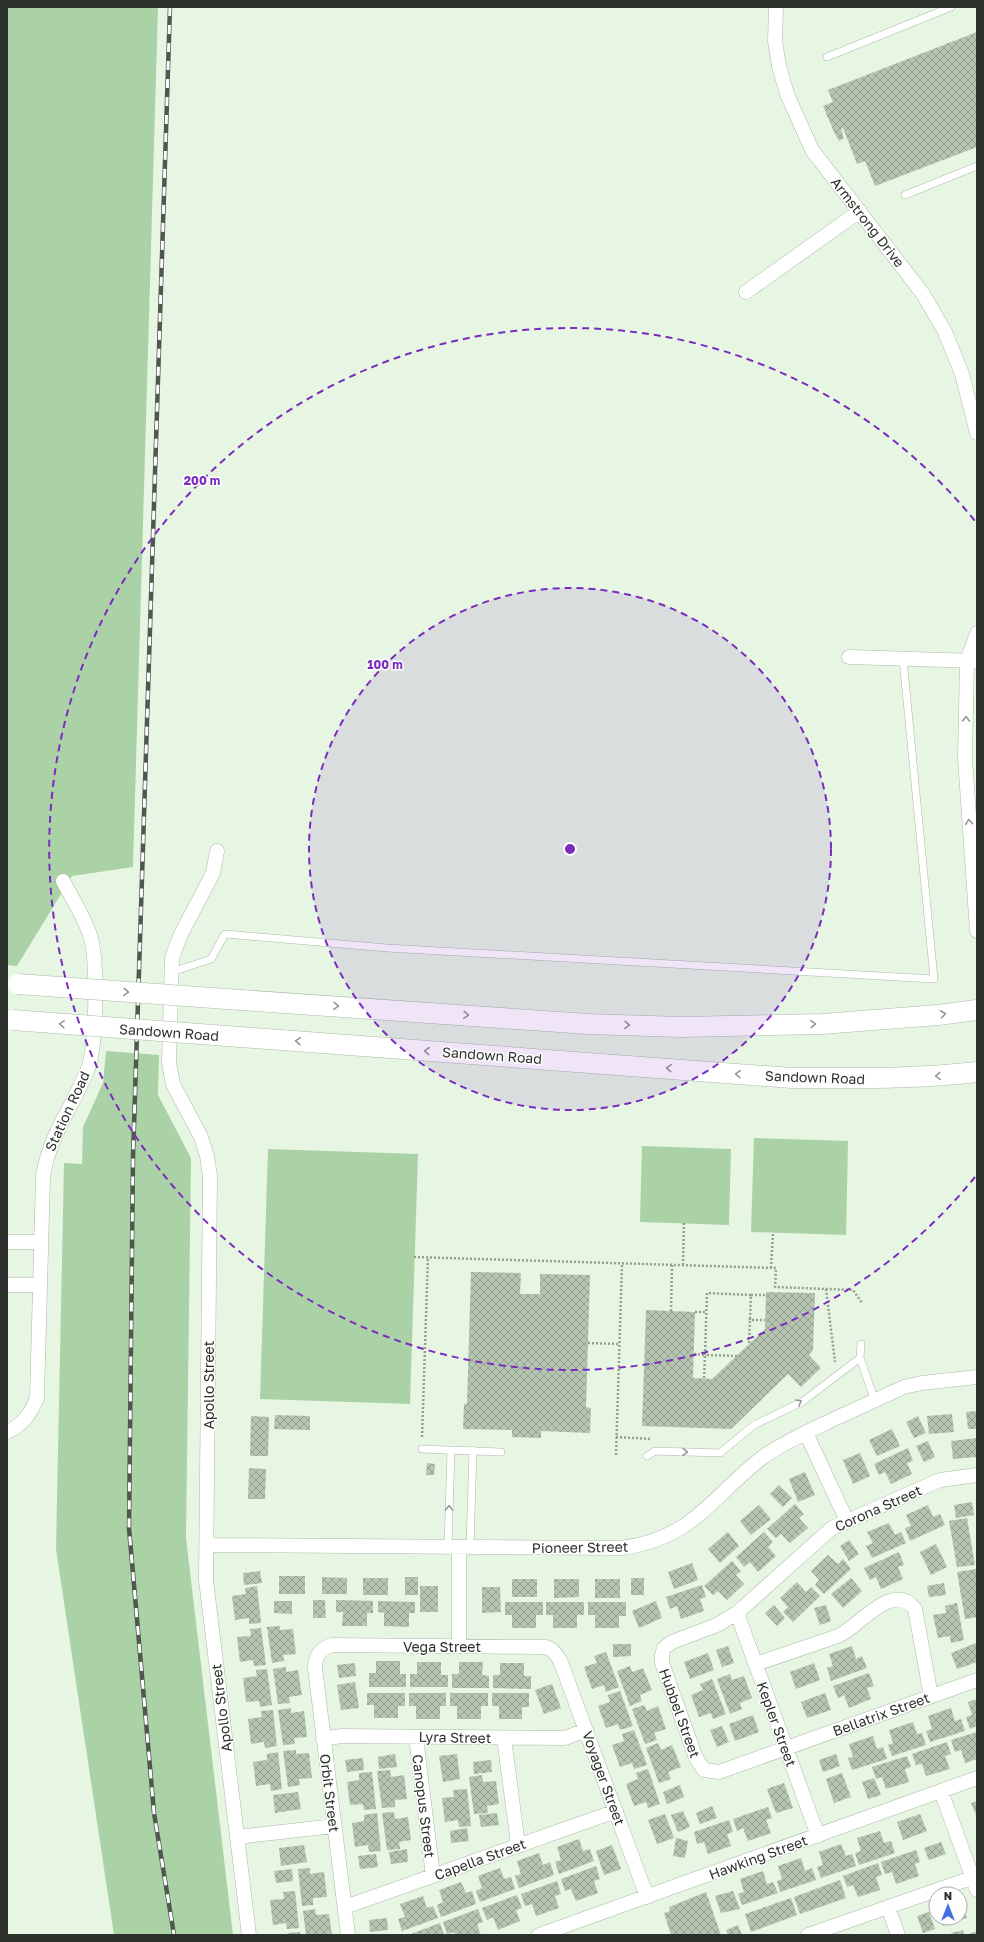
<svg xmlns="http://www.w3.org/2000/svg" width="984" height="1942" font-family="'Golos Text',sans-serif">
<defs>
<pattern id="building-cross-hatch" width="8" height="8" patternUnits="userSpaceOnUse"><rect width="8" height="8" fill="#b5c5b2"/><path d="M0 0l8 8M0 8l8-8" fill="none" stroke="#93a191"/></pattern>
</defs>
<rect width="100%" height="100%" fill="#e6f6e3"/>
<!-- green -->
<path fill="#abd1a6" d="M7,7H158L133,867L72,876L17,966L7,965Z
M106,1051L159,1055L158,1095L191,1158L186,1538L233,1935H114L56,1549L64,1163L82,1164L83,1127L103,1083Z
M754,1138L848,1141L846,1235L751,1232Z
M642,1146L731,1149L729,1225L640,1222Z
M268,1149L418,1154L410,1404L260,1399Z"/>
<!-- building -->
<path fill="url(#building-cross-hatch)" d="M977,32V147L875,186L865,161L857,164L843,128L841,129L844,138L839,141L834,132L823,106L833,102L828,90Z
M471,1272L521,1273L520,1294H540V1274L590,1275L586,1407L591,1408L590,1433L541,1431V1438L512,1437V1430L463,1429L464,1404H467Z
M766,1292L815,1293L813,1350L809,1355L821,1368L801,1387L788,1374L731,1429L642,1426L646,1310L695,1312L693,1378L712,1379L765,1329Z
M977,1411V1429H968L966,1412Z
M952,1414L954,1432L929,1434L927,1416Z
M275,1415L310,1416V1430L274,1429Z
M251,1416L269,1417L268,1456H250Z
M918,1416L926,1433L914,1438L906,1422Z
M892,1429L900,1446L877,1456L869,1440Z
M977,1438V1457L953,1459L951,1441Z
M928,1441L935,1457L924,1462L916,1446Z
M908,1448L913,1461L907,1463L912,1474L891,1484L885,1472L879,1475L874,1464Z
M860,1453L870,1476L853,1484L843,1460Z
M427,1463L435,1464L434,1475H426Z
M249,1468L266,1469L265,1499H248Z
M805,1472L815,1495L798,1502L789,1479Z
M779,1485L792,1498L783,1507L770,1494Z
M972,1502L974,1515L956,1518L954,1505Z
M795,1504L804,1514L799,1518L808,1528L790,1543L781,1534L776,1538L767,1529Z
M759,1505L771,1519L751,1535L740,1521Z
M928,1505L933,1517L940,1514L945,1525L910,1541L905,1528L911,1526L906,1515Z
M967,1518L975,1565L957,1567L949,1521Z
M889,1523L895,1535L901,1532L906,1543L872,1558L866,1546L873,1543L867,1532Z
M728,1532L739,1546L720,1563L708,1549Z
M764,1532L773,1542L768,1547L776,1556L758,1572L750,1562L744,1567L736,1557Z
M849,1540L859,1554L849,1561L840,1546Z
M936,1544L947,1567L931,1575L920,1552Z
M899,1552L904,1565L898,1567L903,1579L881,1589L876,1577L870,1580L864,1568Z
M828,1555L838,1564L843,1559L851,1569L824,1594L815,1585L819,1580L811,1571Z
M732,1561L741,1571L736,1575L744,1584L727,1600L718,1591L713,1595L704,1586Z
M692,1563L698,1580L674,1589L668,1572Z
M976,1569L977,1617L965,1619L957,1572Z
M260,1571L262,1583L244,1585L243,1573Z
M279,1576H305V1594H279Z
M322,1577L347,1578V1594H322Z
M405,1577H418V1595H405Z
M363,1578H388V1595H363Z
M631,1578H644V1595H631Z
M851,1578L862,1591L843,1608L831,1594Z
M512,1579H537V1597H512Z
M554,1579H579V1597L554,1598Z
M595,1579H620V1598H595Z
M797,1582L806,1592L811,1587L820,1596L793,1622L783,1612L788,1607L780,1598Z
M944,1583L946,1595L929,1597L927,1586Z
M702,1585L706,1597L700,1599L704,1611L681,1619L677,1606L670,1609L666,1597Z
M257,1586L261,1623L249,1624V1618L235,1620L232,1596L246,1594L245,1588Z
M420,1586H438V1612H420Z
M482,1587H500L501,1612L482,1613Z
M313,1600H325L326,1618H313Z
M336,1600L373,1601V1613H367V1626H342L343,1612H336Z
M274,1601H292V1614L274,1613Z
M378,1601L415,1602V1613H409V1627L384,1626V1613L378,1612Z
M656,1601L662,1618L639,1628L632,1611Z
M505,1602H543V1615H536V1628H512V1615H505Z
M546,1602H584V1615H577V1628H553V1615H546Z
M588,1602H626V1616H619V1628H595V1615H588Z
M957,1603L964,1640L951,1643L950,1636L938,1638L933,1615L946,1613L945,1606Z
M774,1605L785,1618L777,1626L765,1613Z
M826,1605L831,1621L820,1625L814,1608Z
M280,1626V1630L293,1629L296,1654L283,1655L284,1661L272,1663L267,1627Z
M261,1628L266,1665L254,1666L253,1660L240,1662L237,1637L251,1636L250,1629Z
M976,1643L977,1662L957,1669L951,1653Z
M613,1644H631V1656L613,1657Z
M728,1646L734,1663L722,1667L716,1650Z
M852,1646L856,1659L862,1656L867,1668L831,1681L827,1668L833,1666L829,1654Z
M606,1652L619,1687L606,1692L604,1685L592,1689L584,1667L597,1663L594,1656Z
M708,1653L714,1670L690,1679L684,1662Z
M376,1661H400V1674H406V1687H369V1673H376Z
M417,1662H441V1675H448V1687H410V1674H417Z
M459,1662H483L482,1675L489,1676V1688H452V1674H459Z
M355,1663L356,1676L339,1678L337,1665Z
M500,1663H524V1676H531V1689L493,1688V1675H500Z
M814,1663L820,1680L796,1689L790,1672Z
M630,1666L632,1672L643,1668L652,1690L640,1695L642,1701L630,1706L617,1671Z
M286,1667V1672L298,1670L302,1695L289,1697L290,1703L278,1704L273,1669Z
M267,1669L272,1705L260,1707L259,1701L246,1702L243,1678L257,1676L256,1670Z
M869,1673L874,1686L867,1688L871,1699L849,1708L844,1695L838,1698L833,1686Z
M730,1674L732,1680L744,1676L752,1698L740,1703L742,1709L730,1714L717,1679Z
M712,1679L726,1714L713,1719L711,1713L699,1717L691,1695L703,1690L700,1684Z
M355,1682L359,1708L341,1710L337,1685Z
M552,1684L561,1708L544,1714L535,1690Z
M620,1691L633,1726L620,1730L618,1724L606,1728L598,1706L610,1702L608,1695Z
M367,1693H405V1706H398V1718H374V1705H367Z
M409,1693H446V1706H440V1719H416V1706H409Z
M450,1693H488V1706H481V1719H457V1706H450Z
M492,1693H529V1707H522V1719H499V1706H492Z
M825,1693L831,1710L807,1718L801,1702Z
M977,1699V1726L970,1729L966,1717L972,1715L968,1702Z
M644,1705L647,1711L658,1706L666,1729L654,1733L657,1740L645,1744L632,1709Z
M291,1708V1713L304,1711L307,1737L294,1738L295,1744L283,1745L278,1710Z
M951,1708L955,1721L961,1719L965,1731L930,1742L926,1731L932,1729L928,1716Z
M273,1710L277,1746L265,1748L264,1742L251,1744L248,1719L262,1717L261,1711Z
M753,1715L759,1732L735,1741L729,1724Z
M913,1722L917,1734L922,1733L926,1745L892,1756L888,1745L893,1743L889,1730Z
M722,1726L729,1742L717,1747L710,1730Z
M634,1730L647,1765L634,1769L632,1763L620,1767L612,1745L624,1741L622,1734Z
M977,1732V1759L965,1763L961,1750L955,1752L951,1740Z
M873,1736L877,1749L883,1747L887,1759L852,1770L848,1758L853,1757L849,1744Z
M947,1742L951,1754L945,1756L950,1769L926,1776L922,1764L916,1765L912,1754Z
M658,1743L661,1750L672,1745L681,1767L668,1772L671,1779L659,1783L646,1748Z
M296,1750V1754L309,1753L312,1778L299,1779L300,1785L288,1787L283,1751Z
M278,1752L282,1789L271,1791L270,1784L256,1786L253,1762L267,1760V1754Z
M395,1754L397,1767L379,1769L378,1757Z
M457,1754L460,1779L443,1782L439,1756Z
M836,1754L840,1766L823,1772L819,1760Z
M907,1756L911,1767L905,1769L909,1782L886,1789L882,1777L876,1779L872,1767Z
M363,1758L364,1770L347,1772L345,1760Z
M491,1760L492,1772L474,1774L473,1762Z
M648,1769L660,1804L648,1808L646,1802L634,1806L626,1784L638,1779L636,1773Z
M390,1770L391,1777L404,1775L407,1799L395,1800V1807L382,1808L377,1771Z
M372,1772L376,1809L364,1810L363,1804L350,1805L347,1782L359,1780V1773Z
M842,1773L851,1797L834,1803L826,1779Z
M482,1775L483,1782L496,1781L499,1804L487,1806L488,1813L474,1814L469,1777Z
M874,1778L881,1795L868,1799L862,1782Z
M784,1783L793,1808L776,1813L767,1789Z
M680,1785L684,1797L667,1804L663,1792Z
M467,1789L471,1826L459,1827L458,1820L445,1822L442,1798L454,1797L453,1790Z
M298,1792L301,1809L275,1813L273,1795Z
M977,1801V1817L971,1803Z
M712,1806L717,1818L700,1824L696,1813Z
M768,1807L772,1818L766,1820L771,1833L748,1841L743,1828L737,1831L733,1819Z
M683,1811L690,1827L678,1832L671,1815Z
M394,1812L395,1819L408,1817L411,1840L399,1842L400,1849L387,1850L382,1813Z
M377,1813L381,1851L369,1852L368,1845L355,1847L352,1823L364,1821V1815Z
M497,1813L499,1825L481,1827L479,1815Z
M665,1814L674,1838L657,1844L648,1820Z
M920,1814L927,1831L903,1840L897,1822Z
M729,1820L733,1832L727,1834L731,1846L708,1854L704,1842L697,1844L694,1832Z
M467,1828L469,1841L451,1843L450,1831Z
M880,1831L884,1843L891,1841L895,1853L859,1865L855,1853L861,1851L857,1838Z
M676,1838L688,1841L685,1858L673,1856Z
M579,1839L583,1851L590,1849L594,1861L559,1874L555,1862L561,1860L557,1847Z
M941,1842L946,1854L929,1860L924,1848Z
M841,1844L846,1856L852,1854L856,1866L821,1878L817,1867L823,1865L819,1852Z
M304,1845L307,1862L281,1866L279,1848Z
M612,1845L621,1869L604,1875L596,1851Z
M407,1849L408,1862L391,1864L389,1852Z
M916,1850L920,1862L915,1864L919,1876L896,1884L892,1872L885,1874L881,1862Z
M539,1853L543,1865L550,1862L554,1875L519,1888L515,1876L521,1874L517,1861Z
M376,1854L378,1867L360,1869L358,1856Z
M801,1858L805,1871L812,1868L816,1880L780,1892L777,1881L782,1879L778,1866Z
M878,1863L882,1875L876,1877L880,1890L858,1897L853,1885L847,1887L843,1876Z
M596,1866L600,1879L594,1881L598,1893L576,1901L571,1889L565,1891L561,1879Z
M310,1868V1874L324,1872L327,1897L313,1898V1905L302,1906L298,1869Z
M500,1868L504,1879L511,1877L515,1889L480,1902L476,1891L482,1888L478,1876Z
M292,1869L293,1881L276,1883L274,1871Z
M763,1871L767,1884L773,1882L778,1893L742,1905L738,1894L744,1892L740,1879Z
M840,1880L846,1898L800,1914L794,1897Z
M557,1881L561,1894L555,1896L559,1908L536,1916L532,1904L525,1906L521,1894Z
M461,1882L466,1893L472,1891L476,1904L441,1917L437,1905L443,1902L439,1890Z
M295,1891L299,1928L287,1929L286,1923L273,1925L270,1900L284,1899L283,1892Z
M733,1891L740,1909L721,1913L715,1896Z
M706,1892L721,1935H671L664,1913L670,1911L669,1907Z
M517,1895L522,1908L516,1910L520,1921L498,1930L493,1917L487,1920L482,1908Z
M423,1896L427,1908L433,1906L438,1918L402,1931L398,1919L405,1917L400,1904Z
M791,1898L797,1915L751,1932L745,1914Z
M960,1899L967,1918L943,1926L940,1918H960Z
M315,1909L316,1915L329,1914L332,1935H306L303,1911Z
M478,1909L483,1922L477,1924L481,1935H455L454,1932L447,1934L443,1922Z
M929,1912L935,1929L923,1933L917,1916Z
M387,1918L388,1930L370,1932L369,1920Z
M440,1923L444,1935H408Z
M738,1925L742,1935H728L726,1930Z
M963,1930L964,1935H952L951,1933Z
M977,1931V1935H966Z
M300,1932V1935H289L288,1933Z"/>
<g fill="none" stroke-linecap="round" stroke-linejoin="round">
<!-- service casing -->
<g stroke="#abbba8" stroke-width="8">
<path id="service" d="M827,57L951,7
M905,195L977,166
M172,972L211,959L225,934L387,948L934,979L903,659
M861,1344L860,1358L875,1401
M422,1449L501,1452
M647,1456L655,1451L720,1453L754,1425L802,1402L860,1358
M448,1547L451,1450
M470,1547L473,1450"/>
</g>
<!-- minor casing -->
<g stroke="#abbba8" stroke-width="15">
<path id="minor" d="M776,7L775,41L779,66L787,94L812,150L923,294L945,332L962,374L977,433
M746,292L860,211
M977,633L967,661L965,758L977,931
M849,657L977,661
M217,851L213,873L180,936L172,958L169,1063L173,1084L201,1137L207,1156L210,1176L206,1580L249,1935
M7,1242H41
M7,1285H40
M7,1432C23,1425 31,1413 37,1398L43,1176C50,1134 72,1108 87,1071C97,1048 98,959 90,935C84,917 72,898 63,881
M806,1433L847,1521
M977,1475L940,1480L832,1528L737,1613L717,1625L672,1642L664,1648L662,1655V1663L696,1758L704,1770L719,1772L977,1680
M207,1545L621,1548C693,1539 711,1497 763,1457C784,1442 809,1431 832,1420C856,1409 880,1398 904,1387L922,1383L977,1377
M737,1613L818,1836
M459,1646V1547
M756,1664L838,1636C860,1626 893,1580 915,1609L931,1696
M416,1737L433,1876
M504,1738L518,1845
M323,1739L341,1736L565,1738L586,1730
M941,1791L977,1890
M237,1837L334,1826
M345,1907L616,1811
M888,1907L898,1935
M348,1935L315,1668C315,1656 320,1649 332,1645L546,1647L552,1650L560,1660L647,1897
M539,1935L977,1778
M808,1935L977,1876"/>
</g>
<!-- secondary casing -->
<g stroke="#abbba8" stroke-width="21">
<path id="secondary" d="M241,1000L588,1024L681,1027L822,1024L938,1015L977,1010
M240,1037L792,1078C854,1078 916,1079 977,1072"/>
</g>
<!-- path -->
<path stroke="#949f92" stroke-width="2.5" stroke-dasharray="2 2" stroke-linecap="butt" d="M414,1257L776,1268L775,1287L853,1290L862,1303
M683,1265L684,1223
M771,1268L773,1233
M826,1289L835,1362
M751,1295H766
M671,1311L672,1265
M695,1312H706
M750,1318V1320H765
M588,1343L619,1344
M705,1353V1355L737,1356
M694,1354L705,1355L704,1379
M705,1355L707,1293L751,1295L749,1344
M422,1437L428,1257
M616,1437L652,1439
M616,1455L622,1263"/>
<!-- service -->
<use href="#service" stroke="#fff" stroke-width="7"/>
<!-- minor -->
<use href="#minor" stroke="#fff" stroke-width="14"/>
<!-- secondary -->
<use href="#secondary" stroke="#fff" stroke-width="20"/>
<!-- rail casing -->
<g stroke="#4f574e" stroke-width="4.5">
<path id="rail" d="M170,7L133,1157L129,1528L154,1813L174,1935"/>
</g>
<!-- rail -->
<use href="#rail" stroke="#fefefe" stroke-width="3" stroke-dasharray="9" stroke-linecap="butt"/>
<!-- secondary-bridge casing -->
<g stroke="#abbba8" stroke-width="21" stroke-linecap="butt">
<path id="secondary-bridge" d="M18,984L241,1000
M13,1020L240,1037"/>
</g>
<!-- secondary-bridge -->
<use href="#secondary-bridge" stroke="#fff" stroke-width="20"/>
</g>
<!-- one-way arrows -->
<defs><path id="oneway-chevron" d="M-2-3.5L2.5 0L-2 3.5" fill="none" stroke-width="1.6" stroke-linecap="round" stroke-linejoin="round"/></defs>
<g stroke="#969895">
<use href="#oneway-chevron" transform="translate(966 719) rotate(-89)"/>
<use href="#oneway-chevron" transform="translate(969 822) rotate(-95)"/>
<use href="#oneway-chevron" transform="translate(126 992) rotate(4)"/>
<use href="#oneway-chevron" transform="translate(336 1006) rotate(4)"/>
<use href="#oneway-chevron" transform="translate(943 1014) rotate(-7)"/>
<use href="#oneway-chevron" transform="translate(466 1015) rotate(4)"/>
<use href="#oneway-chevron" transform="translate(62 1024) rotate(-176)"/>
<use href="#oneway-chevron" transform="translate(813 1024) rotate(-3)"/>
<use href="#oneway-chevron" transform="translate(627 1025) rotate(2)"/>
<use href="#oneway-chevron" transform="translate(298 1041) rotate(-176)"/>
<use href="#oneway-chevron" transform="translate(427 1051) rotate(-176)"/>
<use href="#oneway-chevron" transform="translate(669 1068) rotate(-176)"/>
<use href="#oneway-chevron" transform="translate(738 1074) rotate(-176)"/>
<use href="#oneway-chevron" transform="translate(938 1076) rotate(177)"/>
<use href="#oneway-chevron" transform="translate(799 1402) rotate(-30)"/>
<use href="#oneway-chevron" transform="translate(685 1452) rotate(2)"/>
<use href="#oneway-chevron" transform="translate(449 1508) rotate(-88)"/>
</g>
<!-- distance rings -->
<circle cx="570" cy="849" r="261" fill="#7b2cbf" fill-opacity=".12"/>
<g fill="none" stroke="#7b2cbf" stroke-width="2" stroke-dasharray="7 5">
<circle cx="570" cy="849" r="261"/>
<path d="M975 1177A521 521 0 1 1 975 521"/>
</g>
<g text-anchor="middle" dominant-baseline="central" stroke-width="3" stroke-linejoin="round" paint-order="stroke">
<!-- street labels -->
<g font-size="14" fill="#2c322b" stroke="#fefefe">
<text transform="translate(868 222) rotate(52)">Armstrong Drive</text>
<text transform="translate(169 1032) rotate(4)">Sandown Road</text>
<text transform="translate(492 1055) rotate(4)">Sandown Road</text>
<text transform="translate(815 1077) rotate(2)">Sandown Road</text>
<text transform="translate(67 1111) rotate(-65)">Station Road</text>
<text transform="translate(208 1385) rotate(-90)">Apollo Street</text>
<text transform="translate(878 1508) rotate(-24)">Corona Street</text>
<text transform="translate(580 1547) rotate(-1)">Pioneer Street</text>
<text x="442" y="1646">Vega Street</text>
<text transform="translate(221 1708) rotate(-97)">Apollo Street</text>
<text transform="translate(680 1713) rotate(70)">Hubbel Street</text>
<text transform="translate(881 1714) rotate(-20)">Bellatrix Street</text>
<text transform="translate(777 1724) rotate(70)">Kepler Street</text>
<text transform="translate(455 1737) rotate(1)">Lyra Street</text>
<text transform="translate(604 1778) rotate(70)">Voyager Street</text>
<text transform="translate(330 1793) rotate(83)">Orbit Street</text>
<text transform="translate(424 1806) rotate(83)">Canopus Street</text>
<text transform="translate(758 1857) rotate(-20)">Hawking Street</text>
<text transform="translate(480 1859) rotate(-20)">Capella Street</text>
</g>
</g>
<circle cx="570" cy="849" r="6" fill="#7b2cbf" stroke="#fefefe" stroke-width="2"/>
<g font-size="12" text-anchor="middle" font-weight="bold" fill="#7b2cbf" stroke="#fefefe" stroke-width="3" stroke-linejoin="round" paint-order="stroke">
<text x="202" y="485">200 m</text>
<text x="385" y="669">100 m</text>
</g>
<!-- border -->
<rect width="984" height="1942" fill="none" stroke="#2c322b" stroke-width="16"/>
<!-- north arrow -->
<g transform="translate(948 1906)"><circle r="19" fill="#fefefe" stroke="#aaacaa"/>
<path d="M0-3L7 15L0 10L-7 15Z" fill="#426fe0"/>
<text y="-6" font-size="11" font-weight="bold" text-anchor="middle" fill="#2c322b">N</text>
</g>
</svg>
